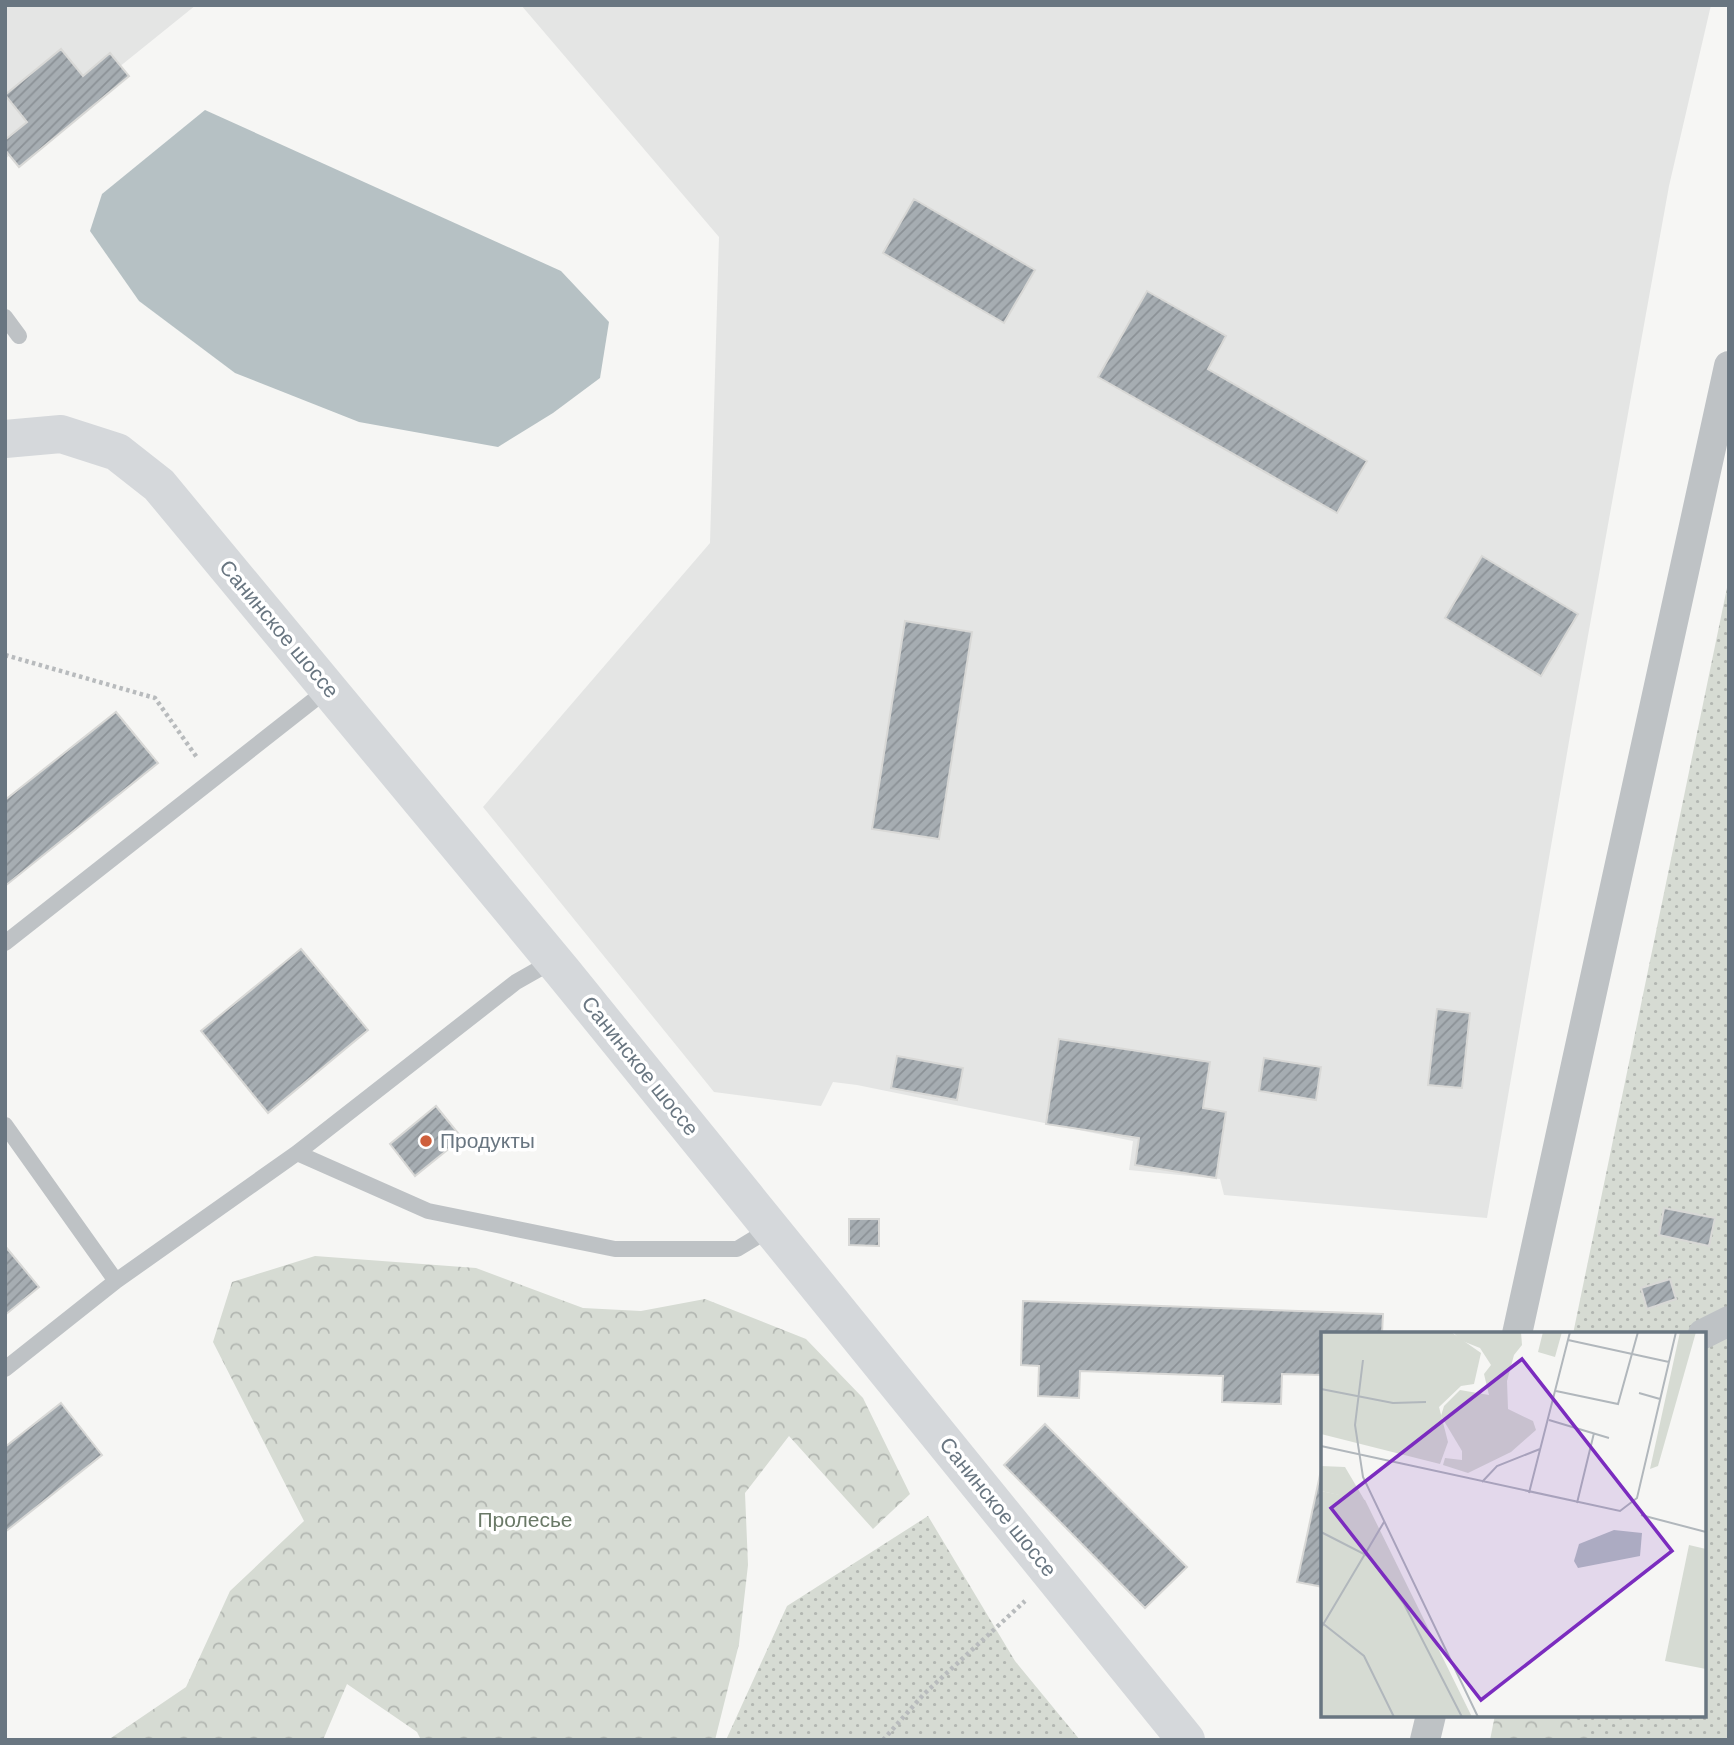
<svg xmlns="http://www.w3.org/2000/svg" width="1734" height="1745" font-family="'DM Sans',sans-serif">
<defs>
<pattern id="forest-crowns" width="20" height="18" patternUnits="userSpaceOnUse" patternTransform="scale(1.75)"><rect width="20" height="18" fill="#d6dbd3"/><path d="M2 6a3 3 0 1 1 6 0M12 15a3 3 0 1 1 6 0" fill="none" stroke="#b2b6b1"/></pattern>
<pattern id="park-dots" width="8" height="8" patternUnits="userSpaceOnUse" patternTransform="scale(1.75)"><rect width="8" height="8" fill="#d6dbd3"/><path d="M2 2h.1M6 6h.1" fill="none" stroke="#b2b6b1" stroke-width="1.8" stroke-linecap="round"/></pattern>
<pattern id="building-hatch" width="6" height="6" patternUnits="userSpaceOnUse" patternTransform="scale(1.75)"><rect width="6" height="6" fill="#a6adb2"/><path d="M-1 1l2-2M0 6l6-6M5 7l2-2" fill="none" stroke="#8b9196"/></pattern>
</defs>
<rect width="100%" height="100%" fill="#f6f6f4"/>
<!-- built -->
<path fill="#e4e5e4" d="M5,5H196L5,159Z
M521,5H1711L1669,186L1571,730L1487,1218L1224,1195L1220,1179L1129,1170L1133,1141L857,1085L833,1082L821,1106L714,1092L483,807L710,543L719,237Z"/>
<!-- forest -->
<path fill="url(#forest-crowns)" d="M315,1256L476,1268L583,1308L641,1311L705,1299L806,1339L863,1398L910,1494L873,1529L789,1436L745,1493L748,1565L739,1644L715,1740H421L417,1732L347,1684L323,1740H108L186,1687L230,1591L304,1521L213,1342L232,1282Z
M1495,1715H1577L1598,1740H1490Z"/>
<!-- park -->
<path fill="url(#park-dots)" d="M1729,578V1740H1591L1570,1715H1704V1334H1573Z
M928,1516L1015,1661L1080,1740H726L787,1606Z"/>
<!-- water -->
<path fill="#b6c1c4" d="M205,110L561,271L609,322L600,378L553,413L498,447L359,422L235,373L139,301L90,231L102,194Z"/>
<!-- building -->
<path fill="url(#building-hatch)" stroke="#d8d8d6" stroke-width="2" d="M61,49L83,76L110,53L129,76L19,167L5,150V140L27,122L5,95Z
M914,199L1035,270L1004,323L883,253Z
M1147,291L1226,336L1208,369L1367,461L1337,513L1098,377Z
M1482,556L1578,614L1541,676L1445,618Z
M905,621L972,632L939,839L872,829Z
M116,712L158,763L5,886V800Z
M301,949L368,1030L268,1113L201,1031Z
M1437,1009L1470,1013L1462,1088L1428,1085Z
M1059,1039L1210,1062L1203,1108L1226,1112L1216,1178L1135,1165L1139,1138L1046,1124Z
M897,1056L963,1068L957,1100L891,1088Z
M1264,1058L1321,1067L1316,1100L1259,1091Z
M436,1106L462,1138L415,1176L390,1144Z
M1664,1208L1715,1218L1709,1246L1659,1235Z
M849,1219H879V1246L849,1245Z
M5,1246L39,1287L5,1315Z
M1670,1279L1676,1299L1647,1309L1641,1288Z
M1023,1301L1383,1314L1382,1334H1323V1375L1282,1374L1281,1404L1222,1402L1223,1376L1080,1371L1079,1398L1038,1396L1039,1366L1021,1365Z
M61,1403L102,1455L5,1532V1447Z
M1045,1424L1187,1567L1145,1608L1004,1465Z
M1323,1461V1587L1297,1582Z"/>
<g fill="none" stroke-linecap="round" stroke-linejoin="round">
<!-- path -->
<path stroke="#b8bbbd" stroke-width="4.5" stroke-dasharray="3.5 3.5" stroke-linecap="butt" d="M5,655L155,698L198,759
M883,1740L924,1694L1025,1601"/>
<!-- lane -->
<path stroke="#bec2c5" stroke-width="16" d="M5,317L19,336
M5,943L328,689
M5,1125L116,1281
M297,1153L428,1211L615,1249H737L770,1229
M5,1369L116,1281L297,1153L516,982L553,961"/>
<!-- street -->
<path stroke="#bec2c5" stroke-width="30" d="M1517,1334L1729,366
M1703,1334L1729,1321
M1425,1740L1431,1715"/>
<!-- secondary -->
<path stroke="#d5d8db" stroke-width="38" d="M5,439L61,434L117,452L159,485L563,972L1186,1740"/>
</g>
<!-- markers -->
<circle fill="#ce5f3c" stroke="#fff" stroke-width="2.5" cx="426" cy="1141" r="7"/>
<g text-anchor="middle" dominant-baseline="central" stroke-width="7" stroke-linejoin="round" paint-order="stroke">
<!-- street labels -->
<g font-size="21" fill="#697681" stroke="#fff">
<text transform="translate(279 629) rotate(50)">Санинское шоссе</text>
<text transform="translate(640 1066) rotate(51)">Санинское шоссе</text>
<text transform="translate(998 1507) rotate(51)">Санинское шоссе</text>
</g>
<!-- poi labels -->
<g font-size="21" fill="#697681" stroke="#fff" text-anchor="start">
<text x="440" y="1141">Продукты</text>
</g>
<!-- park labels -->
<g font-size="21" fill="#6a7967" stroke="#fff">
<text x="525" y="1520">Пролесье</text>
</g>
</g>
<!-- overview -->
<g transform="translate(1321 1332)">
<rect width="385" height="385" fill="#f6f6f4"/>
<path d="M222,0H241L234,25L217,20ZM368,213L385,217V337L344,329Z" fill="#d6dbd3"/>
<path d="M132,0H200L201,13L193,23L186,49L187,77L212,89L215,98L190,120L147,141L122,133L124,126L141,128V119L120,84L123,74L139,58L168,63L163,42L170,33L159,16L139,8ZM359,0H375L337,134L329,137ZM0,134L24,135L44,169L0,159Z" fill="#d6dbd3"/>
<path d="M0,0H130L160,21L153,52L140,54L118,75L127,110L119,132L0,102ZM0,159L44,168L151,385H0Z" fill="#d6dbd3"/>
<path d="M293,198L321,201L319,224L257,236L253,229L258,212Z" fill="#b6c1c4"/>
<path fill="none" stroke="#b1b7bc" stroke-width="2" d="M247,8L348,30M42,28L34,93L42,145L157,385M0,57L72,71L105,70M235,59L297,72L317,0M318,61L339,67M228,88L288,106M0,114L299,179L316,166L355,0M161,150L176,134L219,117M208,161L249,0M256,171L273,101M320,183L385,200M0,200L47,224L83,272L141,385M0,290L43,324L73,385M0,296L63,190"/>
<path fill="#7b2cbf" fill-opacity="0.15" stroke="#7b2cbf" stroke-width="3.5" d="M201,27L351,219L160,368L10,176Z"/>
<rect width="385" height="385" fill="none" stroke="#697681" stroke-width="3.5"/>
</g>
<!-- border -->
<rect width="1734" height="1745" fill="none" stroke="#697681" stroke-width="14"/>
</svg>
